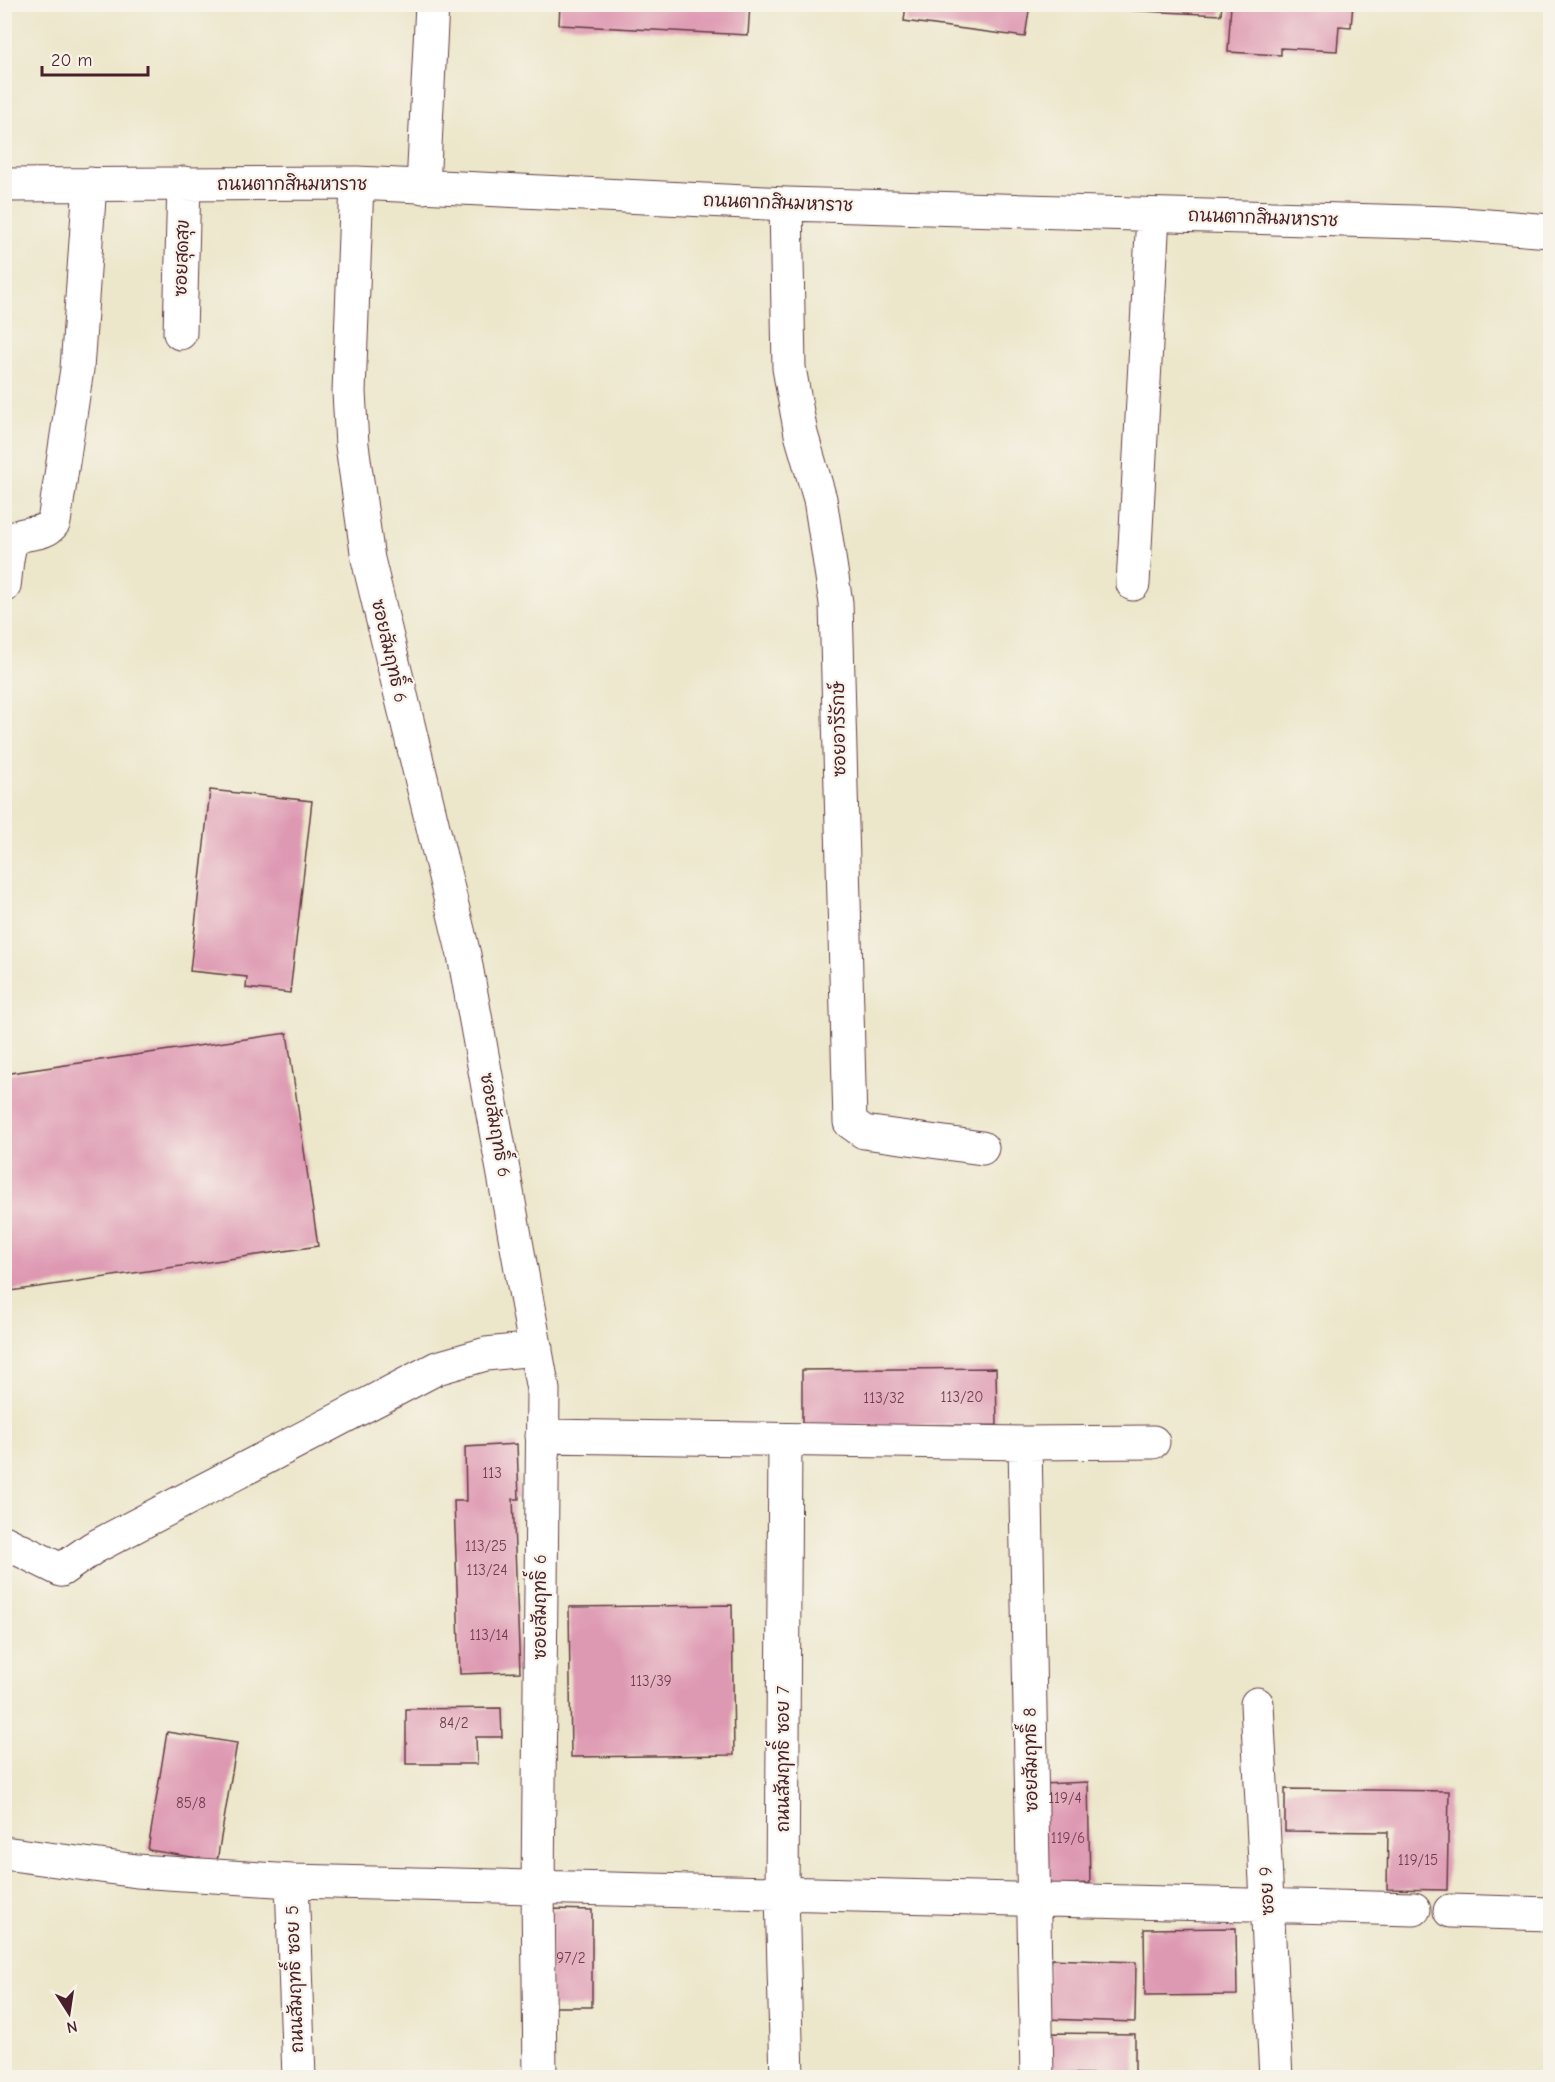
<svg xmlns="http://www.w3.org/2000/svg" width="1555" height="2082" font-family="'Comic Neue','Playpen Sans Thai',sans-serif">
<rect width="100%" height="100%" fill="#f7f3e8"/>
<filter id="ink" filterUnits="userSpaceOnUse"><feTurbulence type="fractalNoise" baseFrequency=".0167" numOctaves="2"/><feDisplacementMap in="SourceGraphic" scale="12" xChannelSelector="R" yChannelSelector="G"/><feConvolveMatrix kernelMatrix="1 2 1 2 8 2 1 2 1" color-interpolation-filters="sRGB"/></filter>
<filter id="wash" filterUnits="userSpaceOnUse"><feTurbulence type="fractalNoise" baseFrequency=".008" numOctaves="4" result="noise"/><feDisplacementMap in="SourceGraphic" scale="24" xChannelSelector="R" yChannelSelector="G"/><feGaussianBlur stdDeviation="1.35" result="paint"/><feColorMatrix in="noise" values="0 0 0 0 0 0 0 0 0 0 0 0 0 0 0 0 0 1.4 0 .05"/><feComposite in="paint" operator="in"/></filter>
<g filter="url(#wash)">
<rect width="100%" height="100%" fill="#ece6ca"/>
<g id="blocks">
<!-- building -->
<path fill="#de99b2" d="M560,4H750L748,35L559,25Z
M906,4H1030L1025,37L904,21Z
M1105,4H1222L1221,15L1105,9Z
M1231,4H1353L1351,27L1339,26L1337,51L1281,48V55L1228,52Z
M210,790L312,801L290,993L246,988L247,977L190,971Z
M287,1033L318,1246L4,1292V1074Z
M996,1368L997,1425L802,1426V1370Z
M517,1444L519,1499H513L520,1672L460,1674L454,1501H466L465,1447Z
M732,1605L734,1755L571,1757L569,1607Z
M501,1708L502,1737H476L477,1764H406V1709Z
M167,1732L237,1743L217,1861L148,1850Z
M1088,1782L1090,1883L1044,1885L1042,1784Z
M1285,1789L1449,1791L1447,1890L1387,1889L1388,1832L1285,1831Z
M551,1909L592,1910V2007H550Z
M1236,1928L1237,1995L1145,1996L1144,1929Z
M1048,1959L1136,1962L1135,2022L1046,2019Z
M1049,2033L1135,2034V2075L1048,2073Z"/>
</g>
</g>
<g filter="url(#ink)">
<use href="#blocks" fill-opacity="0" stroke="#623d43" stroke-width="1.5"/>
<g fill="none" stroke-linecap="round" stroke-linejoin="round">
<!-- minor casing -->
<g stroke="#623d43" stroke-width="35">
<path id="minor" d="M357,183L349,392L352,445L368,559L464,955L543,1390L538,1888L540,2078
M4,185L357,183L786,204L1450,223L1550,231
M423,187L432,4
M786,204L789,368L801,434L820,499L836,603L850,1122L864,1132L982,1148
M180,333L184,183
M1133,584L1153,215
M4,586C6,573 6,558 10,546C16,527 42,540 54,522L77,369L90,184
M542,1436L1025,1443L1153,1442
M785,1440L782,1894L787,2078
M1025,1443L1037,2078
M4,1542L61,1570L93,1548L437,1368L486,1354L536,1349
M1257,1704L1276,2078
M4,1853L137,1871L292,1881L1414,1909
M292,1881L299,2078
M1450,1911L1550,1914"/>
</g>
<!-- minor -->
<use href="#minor" stroke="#fff" stroke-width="33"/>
</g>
</g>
<g text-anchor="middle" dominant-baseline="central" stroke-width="4.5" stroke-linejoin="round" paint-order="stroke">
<!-- number labels -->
<g font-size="15" fill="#6f3e4d">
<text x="962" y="1397">113/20</text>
<text x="884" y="1398">113/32</text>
<text x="492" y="1473">113</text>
<text x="486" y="1546">113/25</text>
<text x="487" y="1570">113/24</text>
<text x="489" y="1635">113/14</text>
<text x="651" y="1681">113/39</text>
<text x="454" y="1723">84/2</text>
<text x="1065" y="1798">119/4</text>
<text x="191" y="1803">85/8</text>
<text x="1068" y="1838">119/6</text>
<text x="1418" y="1860">119/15</text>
<text x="571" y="1958">97/2</text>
</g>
<!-- street labels -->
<g font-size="18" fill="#4a1f2b" stroke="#f7f3e8">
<text x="292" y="184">ถนนตากสินมหาราช</text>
<text transform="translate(778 203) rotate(2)">ถนนตากสินมหาราช</text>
<text transform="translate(1263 218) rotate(2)">ถนนตากสินมหาราช</text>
<text transform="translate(182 258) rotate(-88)">ซอยสุดสุข</text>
<text transform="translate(389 651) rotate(77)">ซอยสัมฤทธิ์ 6</text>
<text transform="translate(839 729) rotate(-91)">ซอยอารีรักษ์</text>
<text transform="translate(495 1125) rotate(80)">ซอยสัมฤทธิ์ 6</text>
<text transform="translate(540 1607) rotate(-90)">ซอยสัมฤทธิ์ 6</text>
<text transform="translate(783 1759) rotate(-90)">ถนนสัมฤทธิ์ ซอย 7</text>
<text transform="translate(1031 1760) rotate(-91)">ซอยสัมฤทธิ์ 8</text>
<text transform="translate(1267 1891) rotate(-93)">ซอย 9</text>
<text transform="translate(295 1979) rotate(-92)">ถนนสัมฤทธิ์ ซอย 5</text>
</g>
</g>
<!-- margin -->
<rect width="1555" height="2082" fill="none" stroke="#f7f3e8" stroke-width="24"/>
<!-- north arrow -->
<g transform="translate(69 2013) rotate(168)" stroke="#f7f3e8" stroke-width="4.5" paint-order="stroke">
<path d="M0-4.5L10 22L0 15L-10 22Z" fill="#4a1f2b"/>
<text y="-9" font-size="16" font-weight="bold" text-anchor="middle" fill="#4a1f2b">N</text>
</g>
<!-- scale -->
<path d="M42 66v9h106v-9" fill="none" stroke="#4a1f2b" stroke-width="3"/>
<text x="51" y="66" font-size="18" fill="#4a1f2b" stroke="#f7f3e8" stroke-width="4.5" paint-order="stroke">20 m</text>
</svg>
